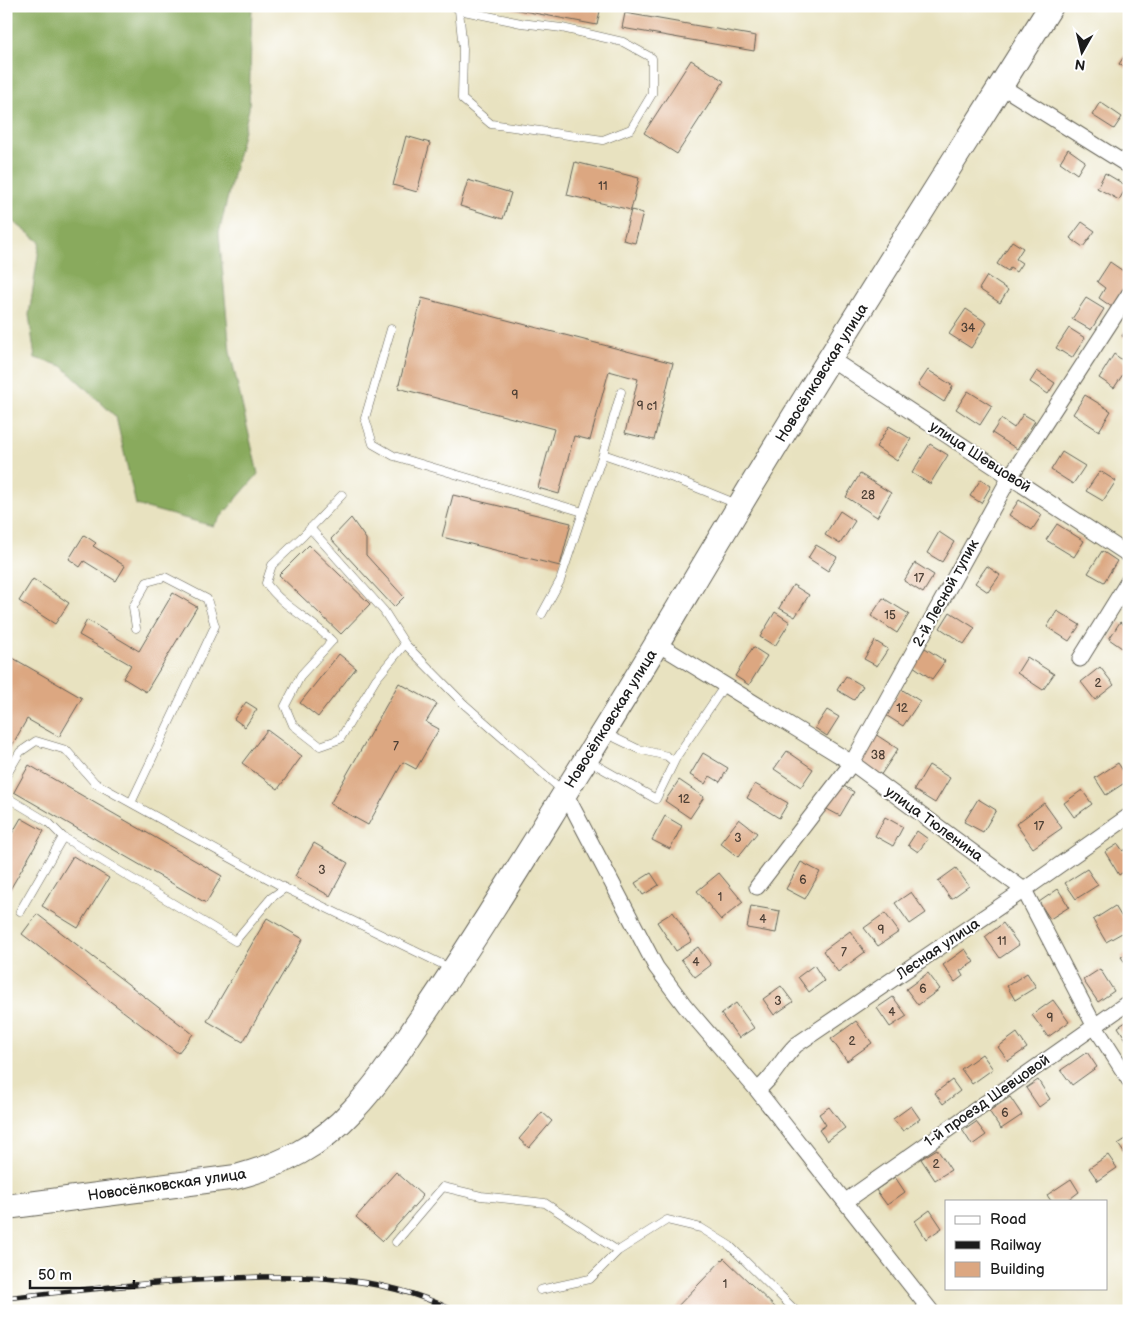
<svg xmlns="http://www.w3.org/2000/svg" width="1135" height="1317" font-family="'Balsamiq Sans',sans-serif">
<rect width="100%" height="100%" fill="#fff"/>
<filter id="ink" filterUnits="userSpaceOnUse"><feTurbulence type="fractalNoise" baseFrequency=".02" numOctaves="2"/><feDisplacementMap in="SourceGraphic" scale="10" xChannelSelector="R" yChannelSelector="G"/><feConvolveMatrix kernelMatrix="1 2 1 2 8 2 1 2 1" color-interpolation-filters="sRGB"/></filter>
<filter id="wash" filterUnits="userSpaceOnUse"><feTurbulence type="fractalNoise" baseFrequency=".0096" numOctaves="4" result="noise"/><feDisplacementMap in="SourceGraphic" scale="20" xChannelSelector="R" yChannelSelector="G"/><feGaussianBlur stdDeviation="1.12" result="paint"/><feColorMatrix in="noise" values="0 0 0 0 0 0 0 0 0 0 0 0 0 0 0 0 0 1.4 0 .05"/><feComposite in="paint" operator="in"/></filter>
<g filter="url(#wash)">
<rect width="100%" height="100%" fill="#e8e2c0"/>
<!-- forest -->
<path fill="#89aa5d" stroke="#52633c" d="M6,6H252L249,109L219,233L230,352L258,474L213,526L136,505L116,417L62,366L35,358L29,315L40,242L6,216Z"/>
<g id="blocks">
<!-- building -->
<path fill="#dca781" d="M497,6H573L600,11L597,25Z
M625,13L756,36L754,51L622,28Z
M1129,49V70L1119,64Z
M691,60L724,81L677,154L644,133Z
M1100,102L1122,117L1114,129L1092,115Z
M406,136L430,143L417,192L393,185Z
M1068,149L1085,161L1077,174L1060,162Z
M575,162L639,178L631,210L567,195Z
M1105,173L1127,186L1119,200L1097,188Z
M468,180L511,193L503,219L460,206Z
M631,210L643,213L635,243L623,240Z
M1082,222L1095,231L1083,247L1070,238Z
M1012,241L1023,248L1016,259L1022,263L1016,272L1010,268L1008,271L997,264Z
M1110,262L1129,275V282L1112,307L1099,298L1105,288L1097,282Z
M987,276L1008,290L1000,303L979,289Z
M422,298L673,363L654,440L625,433L638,379L609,371L590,440L574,436L559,494L538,488L554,429L398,388Z
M1086,298L1104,309L1091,330L1072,319Z
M966,309L987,323L971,348L949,334Z
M1129,325V340L1122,336Z
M1069,328L1085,338L1072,358L1056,348Z
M1114,354L1129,365L1114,388L1099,378Z
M928,370L953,386L944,402L918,385Z
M1037,371L1055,383L1048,394L1030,382Z
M968,391L992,406L980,425L956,409Z
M1085,395L1111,411L1099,431L1073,414Z
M1023,414L1035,421L1017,449L992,433L1001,419L1014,428Z
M889,426L911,439L897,461L876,447Z
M930,444L948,455L930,484L912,473Z
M1062,452L1085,466L1073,484L1051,470Z
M1100,471L1116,481L1103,501L1086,491Z
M860,474L891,493L877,517L846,497Z
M981,479L991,486L981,503L970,496Z
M453,495L571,523L560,566L442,537Z
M1019,500L1042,515L1032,530L1009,515Z
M840,511L855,521L840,544L825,535Z
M351,518L366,539V555L404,597L394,607L331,539Z
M1057,524L1084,541L1074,557L1046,540Z
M939,532L954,542L942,562L927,553Z
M84,535L96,543L93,546L125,566L116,581L84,561L80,567L69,559Z
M309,545L370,604L341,634L279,575Z
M816,545L837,557L828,571L808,558Z
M1102,551L1117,561L1104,582L1088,573Z
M915,563L934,575L923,593L904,581Z
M987,566L1000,575L988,592L975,583Z
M33,579L69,603L55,624L19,601Z
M793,585L809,595L795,617L779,608Z
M173,593L197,607L146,692L123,678L131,665L79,635L87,620L139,651Z
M883,598L909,614L897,633L871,616Z
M1057,611L1080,625L1069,641L1047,627Z
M775,612L790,622L775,646L760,637Z
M950,612L975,628L964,644L940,628Z
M1120,622L1129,628V653L1109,639Z
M875,641L888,649L877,666L864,659Z
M753,647L767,656L749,685L735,676Z
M925,648L945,661L932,679L913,666Z
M6,654L82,698L59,737L27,719L6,756Z
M339,654L356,668L318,717L300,703Z
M1027,657L1054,674L1043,690L1017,673Z
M1100,667L1114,685L1095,700L1081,682Z
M846,676L863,686L854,700L837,690Z
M399,683L437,704L426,722L439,729L416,769L403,762L368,825L330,804Z
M901,689L920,701L903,726L884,714Z
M246,702L257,709L245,727L234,719Z
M827,710L839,717L827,736L815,728Z
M267,730L302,756L278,789L242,763Z
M875,734L898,749L880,776L857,761Z
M787,751L813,769L801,787L774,769Z
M703,753L728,768L720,782L710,776L705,784L690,775Z
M1118,763L1129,780L1106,795L1095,778Z
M29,765L222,876L206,903L14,792Z
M929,765L950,778L935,803L914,790Z
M679,780L704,797L690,818L665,801Z
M839,783L854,792L840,816L825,808Z
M755,784L788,803L779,818L747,798Z
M1082,790L1092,804L1074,817L1064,803Z
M978,799L996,810L983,832L964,822Z
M1044,803L1062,828L1033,848L1016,824Z
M665,816L682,826L670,849L652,840Z
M885,817L903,827L893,846L875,836Z
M21,818L44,831L8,893L6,844Z
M739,819L757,833L738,857L720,843Z
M917,831L928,839L918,852L908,845Z
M314,843L348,863L330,896L295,876Z
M1118,844L1123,851L1129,847V868L1119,875L1105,852Z
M73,856L109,878L78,928L42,906Z
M801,862L820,872L805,899L786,889Z
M956,868L969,886L951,899L938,881Z
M1087,869L1098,885L1076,899L1065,883Z
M651,873L659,885L643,895L635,883Z
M719,873L743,902L721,920L697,891Z
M1058,889L1069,907L1050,919L1039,902Z
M911,892L926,913L910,924L895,903Z
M751,906L780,911L776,933L747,928Z
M1115,906L1129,929L1106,942L1093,920Z
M673,912L692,941L676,951L657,922Z
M885,913L899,932L878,946L864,928Z
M37,914L193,1034L178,1053L22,934Z
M267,918L303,939L243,1042L207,1021Z
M1003,923L1019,945L1000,958L985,937Z
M850,931L865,952L838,972L823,951Z
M698,947L711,965L695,977L681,959Z
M965,949L974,962L960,971L963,976L955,982L943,965Z
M1129,952V968L1121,957Z
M814,965L824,981L809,992L798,977Z
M1100,969L1114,991L1098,1002L1083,980Z
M928,973L940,989L918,1005L906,989Z
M1027,973L1036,987L1015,1000L1007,986Z
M781,986L793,1002L774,1015L763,999Z
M893,997L907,1016L890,1027L877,1008Z
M1053,1000L1069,1022L1048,1037L1032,1015Z
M736,1003L754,1028L739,1038L721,1014Z
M1129,1020V1044L1118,1027Z
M856,1021L872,1043L847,1061L831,1039Z
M1017,1033L1027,1048L1008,1061L998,1047Z
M1087,1052L1097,1067L1072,1085L1061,1070Z
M982,1054L993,1069L972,1084L961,1069Z
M952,1080L960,1091L943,1104L935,1093Z
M1038,1080L1050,1099L1039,1107L1026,1088Z
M1010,1097L1022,1115L1001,1129L989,1111Z
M911,1106L920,1119L903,1131L893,1119Z
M829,1107L845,1128L827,1141L819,1130L826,1125L819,1114Z
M542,1112L552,1121L529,1148L519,1139Z
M976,1122L986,1135L972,1145L963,1131Z
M1129,1137V1160L1118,1144Z
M937,1149L951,1170L935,1180L921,1159Z
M1108,1155L1117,1168L1098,1181L1089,1168Z
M396,1172L423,1196L383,1241L356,1217Z
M895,1177L905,1192L887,1205L876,1190Z
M1071,1179L1079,1192L1067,1201H1051L1047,1195Z
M930,1210L942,1228L926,1239L915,1221Z
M724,1258L779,1311H673Z"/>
</g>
</g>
<g filter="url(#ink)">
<use href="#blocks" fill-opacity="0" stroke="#636155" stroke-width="1"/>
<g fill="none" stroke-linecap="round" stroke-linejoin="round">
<!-- service casing -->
<g stroke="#636155" stroke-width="9">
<path id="service" d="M454,6L459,10L463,49L462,99L491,124L603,140L631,129L652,94V58L623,42L562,28L521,23L459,10
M391,329L365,418L373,444L394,456L583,512L603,454L673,478L737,504
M603,454L621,392
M342,495L303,536L272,565L266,583C283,607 311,619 332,641L301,675L285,706L293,725L320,746L340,739L376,679L405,644L464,704L564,792
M310,528L384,611L405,644
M542,614L560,581L583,512
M605,733L638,749L667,756L674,762
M589,761L656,799L677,756L725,685
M6,776L20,752L36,741L66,750L95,783L285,888
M6,795L8,798L48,822L63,837L20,911
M131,803L215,626L207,599L165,577L147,582L133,607L136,628
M63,837L235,941L271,898L285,888L452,969
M396,1242L443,1187L481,1196L545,1203L618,1251L667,1220L701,1228L730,1246L796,1311
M540,1290L590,1279L618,1251"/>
</g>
<!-- minor casing -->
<g stroke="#636155" stroke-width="17">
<path id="minor" d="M1001,86L1129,166
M831,359L1129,555
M658,644L852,763L1024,890L1094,1025L1129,1080
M1080,659L1129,580
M565,793L656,967L685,1006L757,1090L931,1311
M757,887L852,763L1010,477L1129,294
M757,1090C774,1078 781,1059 796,1045L1024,890L1129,816
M846,1201L1129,1002"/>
</g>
<!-- primary casing -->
<g stroke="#636155" stroke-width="26">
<path id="primary" d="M6,1207L236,1177C282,1165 320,1146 353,1110C380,1082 400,1049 422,1017C477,937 527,854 578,772C634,684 686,594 740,505C841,337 947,172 1051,6"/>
</g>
<!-- service -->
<use href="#service" stroke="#fff" stroke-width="8"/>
<!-- minor -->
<use href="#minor" stroke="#fff" stroke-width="15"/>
<!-- primary -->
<use href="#primary" stroke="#fff" stroke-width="24"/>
<!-- rail casing -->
<g stroke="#1c1c1c" stroke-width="5.5">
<path id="rail" d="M6,1298C69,1291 132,1284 196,1280C282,1275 374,1270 454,1311"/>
</g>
<!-- rail -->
<use href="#rail" stroke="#fff" stroke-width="4" stroke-dasharray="11" stroke-linecap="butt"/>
</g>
</g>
<g text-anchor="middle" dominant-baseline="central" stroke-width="4" stroke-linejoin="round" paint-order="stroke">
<!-- number labels -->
<g font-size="12" fill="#4c3f35">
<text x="603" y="186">11</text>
<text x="968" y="328">34</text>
<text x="515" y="395">9</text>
<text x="647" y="406">9 с1</text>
<text x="868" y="495">28</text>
<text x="919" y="578">17</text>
<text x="890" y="615">15</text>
<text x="1098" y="683">2</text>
<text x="902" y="708">12</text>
<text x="396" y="746">7</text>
<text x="878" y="755">38</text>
<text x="684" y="799">12</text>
<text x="1039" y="826">17</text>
<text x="738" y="838">3</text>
<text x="322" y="870">3</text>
<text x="803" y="880">6</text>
<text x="720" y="897">1</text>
<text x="763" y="919">4</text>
<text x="881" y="930">9</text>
<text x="1002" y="941">11</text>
<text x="844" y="952">7</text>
<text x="696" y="962">4</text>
<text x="923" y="989">6</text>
<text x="778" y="1001">3</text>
<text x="892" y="1012">4</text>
<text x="1050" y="1018">9</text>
<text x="852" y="1041">2</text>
<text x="1005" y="1113">6</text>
<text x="936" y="1164">2</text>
<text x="725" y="1284">1</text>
</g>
<!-- street labels -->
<g font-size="15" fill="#1c1c1c" stroke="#fff">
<text transform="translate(822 373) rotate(-58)">Новосёлковская улица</text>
<text transform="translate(980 457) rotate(33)">улица Шевцовой</text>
<text transform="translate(946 593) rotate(-61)">2-й Лесной тупик</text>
<text transform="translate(611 719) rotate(-58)">Новосёлковская улица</text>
<text transform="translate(934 824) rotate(36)">улица Тюленина</text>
<text transform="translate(938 949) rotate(-34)">Лесная улица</text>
<text transform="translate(987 1101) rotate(-35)">1-й проезд Шевцовой</text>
<text transform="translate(167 1185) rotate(-8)">Новосёлковская улица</text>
</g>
</g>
<!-- margin -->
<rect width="1135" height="1317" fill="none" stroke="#fff" stroke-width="25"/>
<!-- legend -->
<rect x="945" y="1200" width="162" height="90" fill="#ffffff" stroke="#a4a4a4"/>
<rect x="955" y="1216" width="25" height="8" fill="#ffffff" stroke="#a4a4a4"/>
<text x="990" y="1224" font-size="15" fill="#1c1c1c">Road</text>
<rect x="955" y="1241" width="25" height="8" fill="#1c1c1c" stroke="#a4a4a4"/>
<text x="990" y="1250" font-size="15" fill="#1c1c1c">Railway</text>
<rect x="955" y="1262" width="25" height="15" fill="#dca781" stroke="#a4a4a4"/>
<text x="990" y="1274" font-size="15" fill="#1c1c1c">Building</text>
<!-- north arrow -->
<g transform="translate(1082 52) rotate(188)" stroke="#ffffff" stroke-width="4" paint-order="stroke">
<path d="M0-4L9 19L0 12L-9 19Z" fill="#1c1c1c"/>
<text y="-8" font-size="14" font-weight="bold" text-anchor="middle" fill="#1c1c1c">N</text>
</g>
<!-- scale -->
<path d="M30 1280v8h104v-8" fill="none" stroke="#1c1c1c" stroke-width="2.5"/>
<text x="38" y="1280" font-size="15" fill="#1c1c1c" stroke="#ffffff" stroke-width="4" paint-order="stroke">50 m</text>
</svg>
